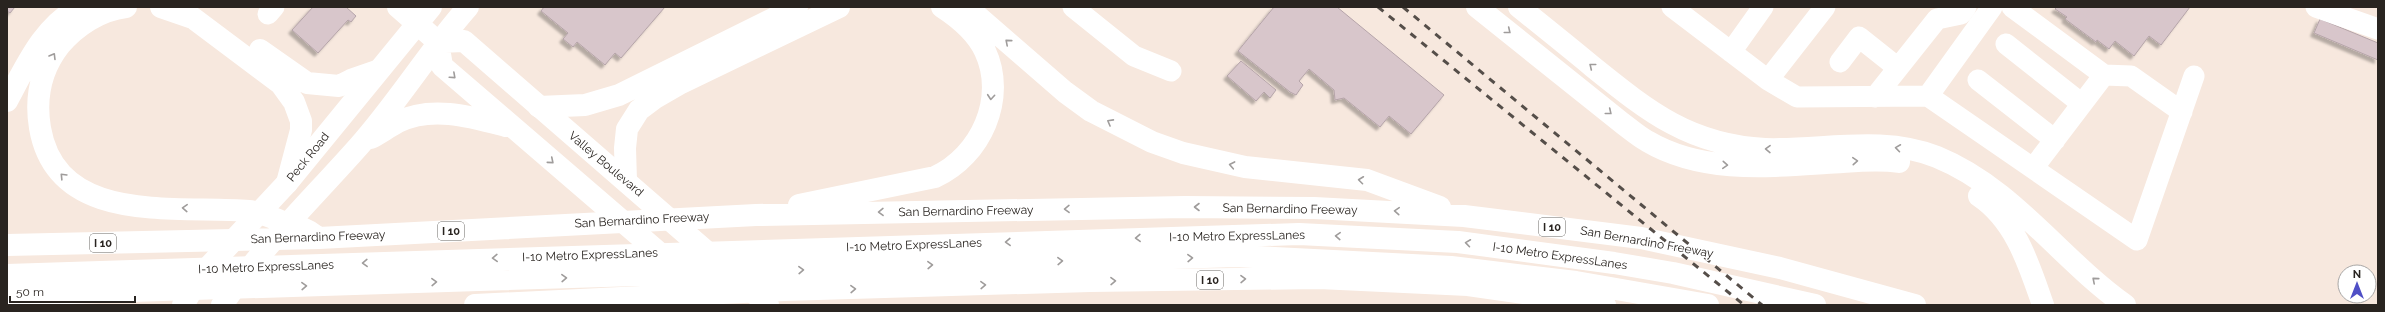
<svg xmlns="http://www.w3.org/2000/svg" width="2385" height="312" font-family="Raleway,sans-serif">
<defs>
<filter id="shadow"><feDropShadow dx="-3.5" dy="3.5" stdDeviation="1" flood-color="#0004"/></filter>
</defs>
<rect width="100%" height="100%" fill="#f7e8de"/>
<!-- building -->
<path fill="#d8c6cb" stroke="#b5a4a9" filter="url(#shadow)" d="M7,7H15L10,13L7,11Z
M313,7H346L356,16L351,22L348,20L318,53L292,30Z
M544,7H665L621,58L615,53L605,65L577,42L573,47L563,39L568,33L541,11Z
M1274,7H1337L1444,95L1411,134L1389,116L1380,127L1344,98L1335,100L1334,90L1309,69L1299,81L1303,85L1296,95L1290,92L1238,51Z
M2057,7H2190L2161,45L2149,36L2134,56L2115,41L2109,49L2097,40L2096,42L2065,19L2067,17L2055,9Z
M2320,19L2378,43V60L2314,33Z
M1241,61L1276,90L1270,98L1264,92L1256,101L1227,76Z"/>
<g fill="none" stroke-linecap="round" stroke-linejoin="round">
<!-- minor -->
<path stroke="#fff" stroke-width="21" d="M1073,7L1134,56L1171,71
M1672,7L1768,80L1797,97L1928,96L2137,240L2194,76
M2012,7L2104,75L2131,76L2182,112
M2316,7L2378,29
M268,14L274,7
M2006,44L2082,104
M1731,52L1763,7
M1840,62L1859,37L1898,68
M1768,80L1825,7
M1978,80L2055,140
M1928,96L1992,7
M1875,97L1937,19L1961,14L1966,7
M2034,167L2104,75"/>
<!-- major -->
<path stroke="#fff" stroke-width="22" d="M398,7L438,42L442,66L671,263
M438,42L464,41L768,305
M371,138C380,133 389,127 398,122C432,105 472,117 506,126
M183,305L201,275L287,183L431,7
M222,305C262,247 313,198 359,146C398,102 429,51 468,7"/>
<!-- highway -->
<path stroke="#fff" stroke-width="22" d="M126,7C100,10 76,26 60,45C41,69 35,98 40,128C57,226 175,205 249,211C260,212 273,218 283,222C296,226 306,228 316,236
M161,7L193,18L281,84L294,102L301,121V130L287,183
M967,7L1065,92L1091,111L1152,142L1183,153L1245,167L1367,180L1440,207
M1477,7L1622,123C1630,129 1638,136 1647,141C1701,173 1766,167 1826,163C1850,162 1875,158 1899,162
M1519,7C1544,27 1569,47 1593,67C1649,112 1690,145 1765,149C1822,151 1882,135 1937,157C2013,188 2060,259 2125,305
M260,50L307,83L339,86L351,80L377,71
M7,101C26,66 43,26 80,7
M539,107L585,105L619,95L797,7
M626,181L625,148L627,129L639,110L655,98L681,83L839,7
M1979,196C2016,221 2029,265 2043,305
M799,205L935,177C981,156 1007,98 985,51C976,32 959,18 942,7
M7,245L319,238L756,215L1185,207L1314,208L1464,216L1641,238L1780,268L1915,305
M7,275L1299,234L1458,242L1614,263L1673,273L1815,305
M7,295L1235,256L1451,267L1576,282L1708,305
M475,305L784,290L1090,281L1319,278L1468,285L1605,305"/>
<!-- rail -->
<path stroke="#554e49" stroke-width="3" stroke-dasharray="7 7" stroke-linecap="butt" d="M1378,7L1744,305
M1403,7L1762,305"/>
</g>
<!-- one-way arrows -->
<defs><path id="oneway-chevron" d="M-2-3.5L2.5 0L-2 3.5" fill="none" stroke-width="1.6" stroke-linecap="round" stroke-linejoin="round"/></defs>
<g stroke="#9f9c9b">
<use href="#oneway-chevron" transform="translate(1508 31) rotate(39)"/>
<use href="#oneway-chevron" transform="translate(1008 42) rotate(-139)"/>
<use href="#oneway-chevron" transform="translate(53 56) rotate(-59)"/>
<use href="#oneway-chevron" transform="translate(1592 66) rotate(-141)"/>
<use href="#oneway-chevron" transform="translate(453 76) rotate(42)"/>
<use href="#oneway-chevron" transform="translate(991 97) rotate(95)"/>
<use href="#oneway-chevron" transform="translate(1609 112) rotate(39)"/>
<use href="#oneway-chevron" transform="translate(1110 122) rotate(-151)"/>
<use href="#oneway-chevron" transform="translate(1898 148) rotate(-172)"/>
<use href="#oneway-chevron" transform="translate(1768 149) rotate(-179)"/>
<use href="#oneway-chevron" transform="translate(551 161) rotate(40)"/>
<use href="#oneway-chevron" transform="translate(1855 161) rotate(-4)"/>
<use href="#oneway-chevron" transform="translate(1232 165) rotate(-169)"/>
<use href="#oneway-chevron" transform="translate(1725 165) rotate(4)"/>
<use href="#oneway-chevron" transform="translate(63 176) rotate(-134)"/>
<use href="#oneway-chevron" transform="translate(1361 180) rotate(-173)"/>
<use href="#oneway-chevron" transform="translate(1197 207) rotate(-180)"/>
<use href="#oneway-chevron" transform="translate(185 208) rotate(-177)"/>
<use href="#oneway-chevron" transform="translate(1067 209) rotate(179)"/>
<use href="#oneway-chevron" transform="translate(1397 211) rotate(-176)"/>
<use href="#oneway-chevron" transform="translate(881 212) rotate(179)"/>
<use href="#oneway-chevron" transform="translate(1338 236) rotate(-177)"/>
<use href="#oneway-chevron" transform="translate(1138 238) rotate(178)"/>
<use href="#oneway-chevron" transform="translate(1008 242) rotate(178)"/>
<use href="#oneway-chevron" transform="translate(1468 243) rotate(-172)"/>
<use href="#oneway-chevron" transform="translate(495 258) rotate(178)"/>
<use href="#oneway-chevron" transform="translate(1190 258) rotate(-2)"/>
<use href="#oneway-chevron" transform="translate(1060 261) rotate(-2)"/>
<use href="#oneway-chevron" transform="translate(365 263) rotate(178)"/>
<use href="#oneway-chevron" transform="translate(930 265) rotate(-2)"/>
<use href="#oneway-chevron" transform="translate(801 270) rotate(-2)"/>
<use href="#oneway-chevron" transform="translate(564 278) rotate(-2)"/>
<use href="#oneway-chevron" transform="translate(1243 279) rotate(-1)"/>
<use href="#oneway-chevron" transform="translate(2095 280) rotate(-139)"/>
<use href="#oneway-chevron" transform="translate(1113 281) rotate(-1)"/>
<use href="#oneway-chevron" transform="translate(434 282) rotate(-2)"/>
<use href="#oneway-chevron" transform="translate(983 285) rotate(-2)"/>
<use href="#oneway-chevron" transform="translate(304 286) rotate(-2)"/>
<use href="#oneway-chevron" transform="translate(853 289) rotate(-2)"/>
</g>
<g text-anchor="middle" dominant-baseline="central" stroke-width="3" stroke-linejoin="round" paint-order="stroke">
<!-- shield labels -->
<g fill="#fff" stroke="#696663" stroke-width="1">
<rect x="1539" y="218" width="26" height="18" rx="3"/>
<rect x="438" y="222" width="26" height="18" rx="3"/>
<rect x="90" y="234" width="26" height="18" rx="3"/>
<rect x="1197" y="271" width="26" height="18" rx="3"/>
</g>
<g font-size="11" font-weight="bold" fill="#292420">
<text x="1552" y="227">I 10</text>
<text x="451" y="231">I 10</text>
<text x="103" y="243">I 10</text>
<text x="1210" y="280">I 10</text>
</g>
<!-- street labels -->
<g font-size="12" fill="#292420" stroke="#fff">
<text transform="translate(308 157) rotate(-51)">Peck Road</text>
<text transform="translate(606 164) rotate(40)">Valley Boulevard</text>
<text transform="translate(1290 209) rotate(1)">San Bernardino Freeway</text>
<text transform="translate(966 211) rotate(-1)">San Bernardino Freeway</text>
<text transform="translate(642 220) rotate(-3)">San Bernardino Freeway</text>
<text transform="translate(1237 236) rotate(-1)">I-10 Metro ExpressLanes</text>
<text transform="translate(318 237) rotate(-2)">San Bernardino Freeway</text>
<text transform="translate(1647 242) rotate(10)">San Bernardino Freeway</text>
<text transform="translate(914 245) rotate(-2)">I-10 Metro ExpressLanes</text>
<text transform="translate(590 255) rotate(-2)">I-10 Metro ExpressLanes</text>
<text transform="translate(1560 256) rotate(8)">I-10 Metro ExpressLanes</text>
<text transform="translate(266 267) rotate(-2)">I-10 Metro ExpressLanes</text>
</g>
</g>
<!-- border -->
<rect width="2385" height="312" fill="none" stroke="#292420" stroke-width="16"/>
<!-- north arrow -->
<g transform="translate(2357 284)"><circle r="19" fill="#ffffff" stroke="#a9a7a6"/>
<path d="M0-3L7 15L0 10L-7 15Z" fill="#4f4fc6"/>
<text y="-6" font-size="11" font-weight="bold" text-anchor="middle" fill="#292420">N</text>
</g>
<!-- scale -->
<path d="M10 296v6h125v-6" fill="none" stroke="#292420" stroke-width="2"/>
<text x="16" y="296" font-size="12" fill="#292420" stroke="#ffffff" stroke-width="3" paint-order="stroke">50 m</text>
</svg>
